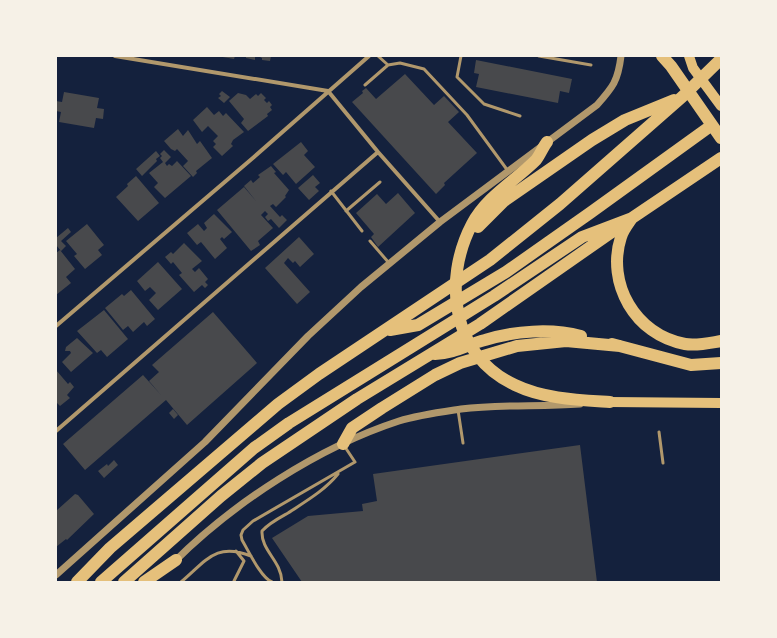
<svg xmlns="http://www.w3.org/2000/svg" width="777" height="638" font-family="'Roboto Condensed',sans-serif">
<rect width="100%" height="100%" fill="#14213d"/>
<!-- building -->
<path fill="#48494c" d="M217,56H235L234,59Z
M246,56H255V60L246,58Z
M258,56H271L270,61L262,60V58Z
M476,60L572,79L569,93L560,91L558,103L476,87L479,74L474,73Z
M405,74L434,105L444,96L459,112L448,122L477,153L444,183L445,185L436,194L352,102L363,93L362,91L366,88L376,99Z
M222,91L230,97L224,103L218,98L221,96L219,94Z
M64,92L99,98L97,108L104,109L103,119L96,118L94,128L59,122L61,112L56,111V101L62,102Z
M238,93L246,95L250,99L256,94L258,96L261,93L266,98L264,100L267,103L269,101L272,105L270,107L272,110L267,114L268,116L248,131L241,123L244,119L229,101Z
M207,107L214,115L219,111L223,116L226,113L244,132L233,140L231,144L233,146L222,156L213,147L216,144L213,141L218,136L208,126L202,132L193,120Z
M178,129L183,136L188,130L197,144L200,141L212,158L196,171L197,173L193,177L183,166L188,161L177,149L175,151L171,149L164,141Z
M301,142L308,151L304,155L315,167L296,184L286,172L283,175L273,164Z
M164,150L171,157L165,163L167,166L169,164L172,166L177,161L191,176L165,198L154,187L158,183L149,173L163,162L160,158L162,156L160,154Z
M156,151L160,156L156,159L157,161L142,176L136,169Z
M271,166L276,172L274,173L289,190L285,196L286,197L276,207L273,204L270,206L280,217L282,215L287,220L279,228L271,219L268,221L265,217L268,214L265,211L261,215L273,228L258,241L260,245L251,251L217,210L244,187L256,201L244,186L251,180L253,183L260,177L258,175Z
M313,175L320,183L315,187L319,191L309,200L298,188Z
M136,176L159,203L138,221L116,197L128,186L127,184Z
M398,193L415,213L378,247L371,237L374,234L356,213L377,194L386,204Z
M214,214L232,232L224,239L222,237L220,239L227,248L215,259L201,242L197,245L187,233L198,224L204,231L207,228L204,223Z
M87,224L104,245L98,250L102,255L85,269L74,256L77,254L66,241Z
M68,228L71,232L61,241L66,246L61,251L56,245V238Z
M299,237L314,254L300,267L295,261L293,263L288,258L284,263L310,292L297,304L265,268Z
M184,243L202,261L192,269L195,272L199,268L208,279L205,282L208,285L205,288L202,285L194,292L179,275L182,273L173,262L171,264L165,257L171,252L173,254Z
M60,250L75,269L66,277L71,283L56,295V253Z
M158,262L182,289L158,310L149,300L156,293L150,287L145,291L137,281Z
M131,290L155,319L147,326L144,322L133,332L128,326L123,330L105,308L122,294L124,296Z
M104,310L128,339L107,357L101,350L97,353L77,331Z
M213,312L257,363L187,425L166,400L85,470L63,444L143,375L161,395L149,381L159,372L152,365Z
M77,338L93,353L71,372L62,362L71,353L70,351H65L66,347Z
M56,370L68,384L70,382L74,387L67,395L70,398L60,406L56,402Z
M173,409L178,415L174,419L169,413Z
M580,445L597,582H302L272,538L308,516L363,511L362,504L377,501L373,474Z
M114,460L118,465L104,478L98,471L107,464L108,466Z
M75,494L78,495L94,514L67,540L66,539L56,547V511Z"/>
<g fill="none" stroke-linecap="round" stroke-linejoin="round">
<!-- service -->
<path stroke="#b1986c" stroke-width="3" d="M378,56L388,65
M461,56L457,77L484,104L520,116
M539,56L591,65
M365,85L388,65L400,63L424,69L467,115L508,171
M331,191L362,231
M346,211L380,182
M370,241L389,263
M458,410L463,443
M659,432L663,463
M234,581L244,561L236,551
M181,582C207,560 216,542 251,556
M272,582C261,578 248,550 242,540L241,535L243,530L253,521L355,462L345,447
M282,582C281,560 261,551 262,531C269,523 279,518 288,513C306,501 324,491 338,474"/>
<!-- minor -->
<path stroke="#b1986c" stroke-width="4" d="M115,56L328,91L378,152L440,222
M56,326L254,157L369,56
M56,431L378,152"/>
<!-- tertiary -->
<path stroke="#b1986c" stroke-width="7" d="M174,562C233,503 319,447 399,421C418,415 441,412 461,409C500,404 540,407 580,404
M56,575L205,442L308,336L361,287L440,222L597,105C613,87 618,81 621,56"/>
<!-- primary -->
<path stroke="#e5c07b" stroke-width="10" d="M689,56L693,68L721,106
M610,402L721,403"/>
<!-- motorway -->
<path stroke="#e5c07b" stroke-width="12" d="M662,56L671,66L721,138
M547,142C543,147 540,155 536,160C515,181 487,196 472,224C442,281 452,356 515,385C544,399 579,400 610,402
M632,218C628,224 623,230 621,237C606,283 635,335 685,344C697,346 709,343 721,341
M478,227L504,201L592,140L625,120L674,100
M390,330L418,325L506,272L590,213L712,125
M612,344L691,365L721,363
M435,354C456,353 466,345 485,340C514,331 551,328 581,336
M343,444L352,428L382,408L435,375L460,363L517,346L566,341L620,346
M77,582L110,548L278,404L319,374L490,260L560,204L682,97L721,59
M101,582L254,448L289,423L494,296L582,237L632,218L721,158
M124,582L221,496L262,463L357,399L480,324L616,229
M144,582L176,560"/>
</g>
<!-- border -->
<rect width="777" height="638" fill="none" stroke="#f6f1e7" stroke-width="114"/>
</svg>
